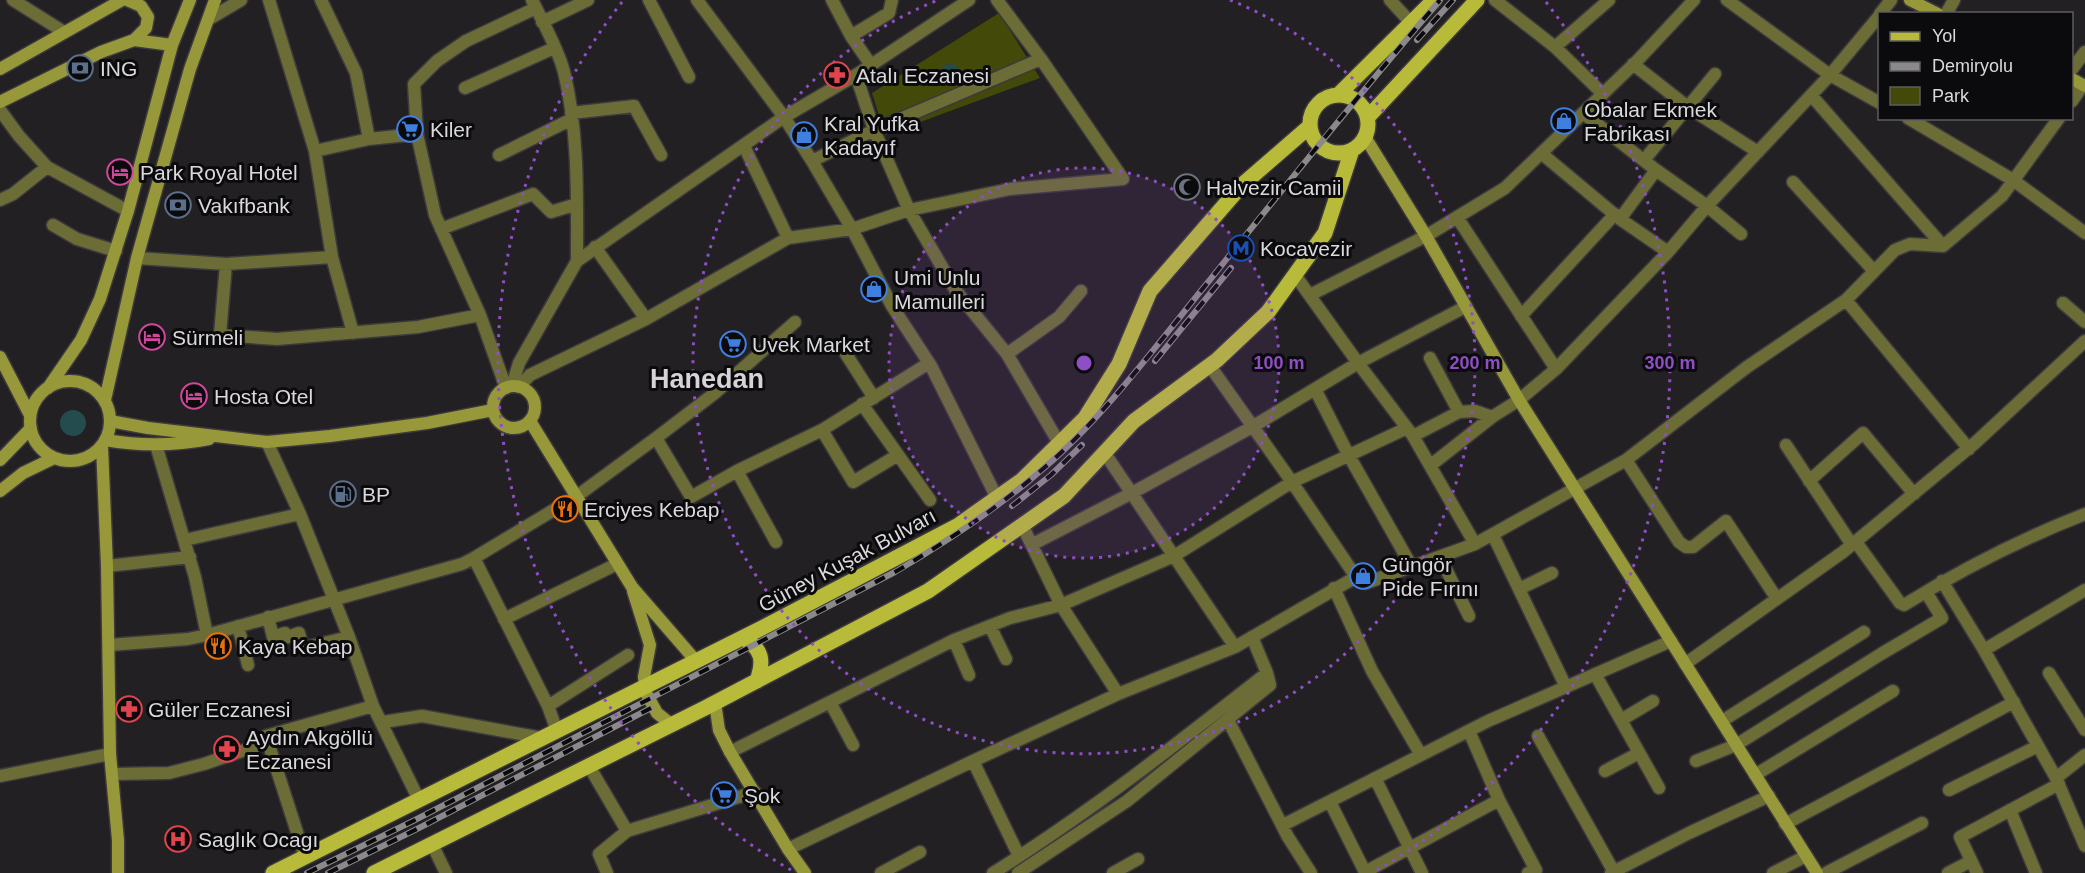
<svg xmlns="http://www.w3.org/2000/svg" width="2085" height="873" font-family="Helvetica,sans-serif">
<rect width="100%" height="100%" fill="#232023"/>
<!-- green -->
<path fill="#434909" d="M999,13L1040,78L885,135L872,93Z"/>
<!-- water -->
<path fill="#244b4d" d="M940 74a10 10 0 1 1 20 0a10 10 0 1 1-20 0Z
M60 423a13 13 0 1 1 26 0a13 13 0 1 1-26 0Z"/>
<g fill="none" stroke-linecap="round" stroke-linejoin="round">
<!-- minor casing -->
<g stroke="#3d3a3d" stroke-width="15">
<path id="minor" d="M13,0L64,32
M269,0L315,151L332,257L353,333
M321,0L356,73L369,139
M532,0C542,20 559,51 564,72C579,133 577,198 577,261
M649,0L689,77
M697,0L784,117L812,161L852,229L892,306L931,366L997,498
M832,0L851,36L871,65
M1390,0L1412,24
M1495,0L1555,47L1603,94
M1727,0L1830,75L1880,103
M1880,14L1891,0
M1946,14L1954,0
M209,19L241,0
M542,22L588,0
M851,36L889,13L892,0
M1555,47L1609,0
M1633,64L1689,108L1758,152
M2072,69L2085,52
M856,75L874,130L909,210L956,291L1007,354L1059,443
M465,88L554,48
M1811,95L1943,246
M2072,101L2083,85
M0,110L19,136L47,167
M571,113L634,106L661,155
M1583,113L1656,170L1707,206L1741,234
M1908,118L2013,180L2085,233
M744,146L788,238
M315,151L369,139L417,134
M1541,153L1620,219L1656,170
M1649,154L1715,74
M499,155L572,119
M812,161L874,130L1041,59
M1793,182L1874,271
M0,200L13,194L47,167L128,211
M1457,217L1556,369
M1620,219L1668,252
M53,225L77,239L116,251
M441,229L533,194L551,212L577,204
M595,247L646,319
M137,258L226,264L332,257
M226,264L220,335L277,339L418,327L480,315
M1295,275L1358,363L1413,436L1475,544
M1310,295L1426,236L1505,188L1637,61L1694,0
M1846,300L1969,449
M2063,303L2085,322
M1521,316L1615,214
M846,354L874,398
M1007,354L1059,317L1081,291
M1430,358L1459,412
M1210,366L1292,482L1356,577
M519,387L530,375L646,319L788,238L852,229L909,210L1010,189L1123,179L1041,59L997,0
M506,388L480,315L435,215L417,134L414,84L437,61L466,41L536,8
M1315,389L1348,454L1412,567
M862,404L930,500
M822,430L853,482L898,455
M1413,436L1459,412L1475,411L1492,417
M656,438L691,497L737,471L822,430L929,363
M267,442L300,514L349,637L373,706L419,800
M156,445L195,577L207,635
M1786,445L1852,545
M1104,452L1235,647
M1626,460L1679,542L1686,547H1693L1726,521L1777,599
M1431,465L1492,417L1519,400L1556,369L1668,252L1707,206L1830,75L1880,15
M737,471L776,542
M1809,481L1863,433L1914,494
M1022,525L1061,605L1118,694
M1493,535L1566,687
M185,540L300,514
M1856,542L1900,603L1904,605C1962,569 2021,539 2085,514
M1033,544L1132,493L1252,427L1358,363L1465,307
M1440,557L1469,616
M474,558L548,706L557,731
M107,566L190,557
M1942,581L1984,650
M1334,588L1372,671L1421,755
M1519,589L1552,573
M2085,590L1984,650L2056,778L2085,846
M268,617L273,637L285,633L288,637L299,633L303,648L349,637
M504,619L617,564
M238,626L248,665
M990,626L1006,659
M954,640L969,675
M109,645L188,639L207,635L462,564L474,558L577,496L656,438L715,393L795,322
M1685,664L1843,552L1975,443L2085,341
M2049,673L2085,730
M1595,674L1659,788
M830,702L853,745
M548,706L628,655
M1228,720L1288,837L1311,873
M1621,720L1653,701
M1722,721L1864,632
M383,722L422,716L542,738
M1538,736L1614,872
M730,752L954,640L1010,618L1061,605L1174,556L1292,482L1407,428
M973,761L1019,856
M1696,761L1736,745L1881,654L1942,618L1926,592
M589,766L627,831
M1605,771L1639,753
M113,774L169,773L204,764L268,742
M1755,775L1893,691
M0,776L110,754
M1375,778L1422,873
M2056,778L2085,755
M1949,790L2038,746
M1499,800L1536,870L1528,873
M1330,802L1365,872L1499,800L1469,731
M2010,810L2036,873
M1785,824L2014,702
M1283,825L1488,721L1671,641
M788,849L973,761L1118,694L1235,647L1356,577L1366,583L1475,544L1626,460L1747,367L1846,300L1895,250L1910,244L1943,246L2002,196L2059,118
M305,857L266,736L373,706
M607,873L599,854L627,831L755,792
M881,873L920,852
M993,873C1089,813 1178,743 1267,673
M1018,873L1127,801L1270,685L1267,673L1252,637
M1113,873L1138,859
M1611,873L1689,833L1769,796
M1773,873L1806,856
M1826,873L1922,823
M1948,873L1971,861
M1977,873L1960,837L2059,784"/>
</g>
<!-- tertiary casing -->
<g stroke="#3d3a3d" stroke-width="15">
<path id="tertiary" d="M512,386L519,363L577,261L784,117L856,75L969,0
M432,844L446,873"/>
</g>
<!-- secondary casing -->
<g stroke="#3d3a3d" stroke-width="15">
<path id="secondary" d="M127,0L141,6L148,17L146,28L134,40
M1910,0L1938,14
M0,69L122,0
M2072,79L2085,86
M0,102L101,52L134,40L172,45
M1365,137L1426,236L1519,400L1817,873
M0,357L30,415
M30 421a40 40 0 1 1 80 0a40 40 0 1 1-80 0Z
M493 407a21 21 0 1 1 42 0a21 21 0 1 1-42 0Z
M48,388L81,340L100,299L128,211L172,45L190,0
M105,400L137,258L190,69L215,0
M110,421L148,428L267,442L330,436L427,423L493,410
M530,421L632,587L696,661
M105,440C140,446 174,446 209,439
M102,446L107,566L110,754L118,840V873
M0,460L31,428
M0,491L23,473L54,458
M633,591L650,645L644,677L646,693L657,713L672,725
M715,703L719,730L730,752L788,849L805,873"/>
</g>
<!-- primary casing -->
<g stroke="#3d3a3d" stroke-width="18">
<path id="primary" d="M1339,94L1434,0
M1310 124a29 29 0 1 1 58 0a29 29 0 1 1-58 0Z
M1368,117L1477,0
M743,638C763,649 764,661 757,681
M273,873L760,629L957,526L1022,480L1085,418L1119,364L1150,291L1242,185L1310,126
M374,873L705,708L928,591L1064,496L1134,421L1217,360L1268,312L1325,233L1352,150"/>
</g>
<!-- minor -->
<use href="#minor" stroke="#6c6d36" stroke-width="12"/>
<!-- tertiary -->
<use href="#tertiary" stroke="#6c6d36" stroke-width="12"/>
<!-- secondary -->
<use href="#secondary" stroke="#97983a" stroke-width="12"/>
<!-- primary -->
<use href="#primary" stroke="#b8ba39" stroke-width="15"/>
<!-- rail casing -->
<g stroke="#8b898b" stroke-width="6">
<path id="rail" d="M1417,40L1453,0
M1155,361L1231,268
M1012,506L1051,475L1082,445
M307,873L415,820L895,572C948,541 998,508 1044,468C1105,416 1158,343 1209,281C1285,186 1361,92 1440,0
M328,873L419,828L651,708"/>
</g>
<!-- rail -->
<use href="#rail" stroke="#0b0a0c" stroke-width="4" stroke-dasharray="11" stroke-linecap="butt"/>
</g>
<!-- distance rings -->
<circle cx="1084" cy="363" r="195" fill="#8e4ec4" fill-opacity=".12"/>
<g fill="none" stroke="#8e4ec4" stroke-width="3" stroke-dasharray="3 6">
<circle cx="1084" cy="363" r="195"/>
<path d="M1230 0A391 391 0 1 1 938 0"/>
<path d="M791 870A586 586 0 0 1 622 2M1546 2A586 586 0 0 1 1377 870"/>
</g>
<!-- icons -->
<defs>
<g id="bank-ring" transform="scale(1.35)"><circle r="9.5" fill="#0b0a0c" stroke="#5c6f8a" stroke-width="1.5"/><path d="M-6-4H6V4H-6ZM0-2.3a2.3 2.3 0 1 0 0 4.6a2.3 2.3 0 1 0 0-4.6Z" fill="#5c6f8a"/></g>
<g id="pharmacy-ring" transform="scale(1.35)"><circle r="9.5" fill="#0b0a0c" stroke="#e0444e" stroke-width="1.5"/><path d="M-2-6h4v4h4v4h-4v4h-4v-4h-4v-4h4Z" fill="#e0444e"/></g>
<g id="shop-ring" transform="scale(1.35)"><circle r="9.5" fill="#0b0a0c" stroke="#3f7fe0" stroke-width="1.5"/><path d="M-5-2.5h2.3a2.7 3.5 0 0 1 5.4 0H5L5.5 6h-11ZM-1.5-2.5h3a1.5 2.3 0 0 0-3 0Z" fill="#3f7fe0"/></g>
<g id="supermarket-ring" transform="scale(1.35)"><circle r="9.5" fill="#0b0a0c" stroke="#3f7fe0" stroke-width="1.5"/><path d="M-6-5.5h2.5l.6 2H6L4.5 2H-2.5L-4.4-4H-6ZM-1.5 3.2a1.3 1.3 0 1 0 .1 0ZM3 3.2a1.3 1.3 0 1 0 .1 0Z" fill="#3f7fe0"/></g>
<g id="hotel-ring" transform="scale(1.35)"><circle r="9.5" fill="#0b0a0c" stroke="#d1479c" stroke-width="1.5"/><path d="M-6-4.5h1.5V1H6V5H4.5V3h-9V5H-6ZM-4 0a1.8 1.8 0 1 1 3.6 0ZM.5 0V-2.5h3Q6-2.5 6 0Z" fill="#d1479c"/></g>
<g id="mosque-ring" transform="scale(1.35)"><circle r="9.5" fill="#0b0a0c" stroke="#6b7280" stroke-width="1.5"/><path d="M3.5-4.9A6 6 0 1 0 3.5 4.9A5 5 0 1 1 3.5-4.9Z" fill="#6b7280"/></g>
<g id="metro-ring" transform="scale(1.35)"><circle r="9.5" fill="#0b0a0c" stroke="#1a4fb4" stroke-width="1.5"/><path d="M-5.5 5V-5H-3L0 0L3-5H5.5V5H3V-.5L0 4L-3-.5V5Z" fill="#1a4fb4"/></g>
<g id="fuel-ring" transform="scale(1.35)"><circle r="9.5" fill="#0b0a0c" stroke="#5c6f8a" stroke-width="1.5"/><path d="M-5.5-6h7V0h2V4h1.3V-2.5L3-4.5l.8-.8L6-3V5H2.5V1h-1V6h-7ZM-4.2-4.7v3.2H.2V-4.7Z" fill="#5c6f8a"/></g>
<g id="restaurant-ring" transform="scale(1.35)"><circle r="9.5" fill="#0b0a0c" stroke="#e8710a" stroke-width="1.5"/><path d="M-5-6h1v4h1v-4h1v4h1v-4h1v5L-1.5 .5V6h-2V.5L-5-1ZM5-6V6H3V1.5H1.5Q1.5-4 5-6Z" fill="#e8710a"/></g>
<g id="hospital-ring" transform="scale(1.35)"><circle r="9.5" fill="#0b0a0c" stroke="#e0444e" stroke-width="1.5"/><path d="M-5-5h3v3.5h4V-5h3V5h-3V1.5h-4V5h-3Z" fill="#e0444e"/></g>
</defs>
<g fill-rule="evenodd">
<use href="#bank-ring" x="80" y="68"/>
<use href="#pharmacy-ring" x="837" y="75"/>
<use href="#shop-ring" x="1564" y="121"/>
<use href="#supermarket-ring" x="410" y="129"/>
<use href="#shop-ring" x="804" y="135"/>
<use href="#hotel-ring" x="120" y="172"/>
<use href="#mosque-ring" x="1187" y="187"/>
<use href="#bank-ring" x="178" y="205"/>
<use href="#metro-ring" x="1241" y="248"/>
<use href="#shop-ring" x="874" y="289"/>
<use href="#hotel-ring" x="152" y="337"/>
<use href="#supermarket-ring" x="733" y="344"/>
<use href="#hotel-ring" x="194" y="396"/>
<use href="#fuel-ring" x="343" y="494"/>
<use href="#restaurant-ring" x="565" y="509"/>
<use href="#shop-ring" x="1363" y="576"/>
<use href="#restaurant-ring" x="218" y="646"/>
<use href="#pharmacy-ring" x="129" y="709"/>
<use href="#pharmacy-ring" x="227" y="749"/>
<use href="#supermarket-ring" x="724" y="795"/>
<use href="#hospital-ring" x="178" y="839"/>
</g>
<g text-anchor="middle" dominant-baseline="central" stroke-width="6" stroke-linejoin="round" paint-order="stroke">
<!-- poi labels -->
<g font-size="21" fill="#dad8da" stroke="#0b0a0c" text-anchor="start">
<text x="100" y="68">ING</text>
<text x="856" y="75">Atalı Eczanesi</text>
<text x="1584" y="109">Obalar Ekmek<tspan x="1584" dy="24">Fabrikası</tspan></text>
<text x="824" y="123">Kral Yufka<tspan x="824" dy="24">Kadayıf</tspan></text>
<text x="430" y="129">Kiler</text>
<text x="140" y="172">Park Royal Hotel</text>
<text x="1206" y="187">Halvezir Camii</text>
<text x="198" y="205">Vakıfbank</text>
<text x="1260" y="248">Kocavezir</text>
<text x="894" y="277">Umi Unlu<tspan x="894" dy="24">Mamulleri</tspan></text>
<text x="172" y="337">Sürmeli</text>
<text x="752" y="344">Uvek Market</text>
<text x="214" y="396">Hosta Otel</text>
<text x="362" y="494">BP</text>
<text x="584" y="509">Erciyes Kebap</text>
<text x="1382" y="564">Güngör<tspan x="1382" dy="24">Pide Fırını</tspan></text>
<text x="238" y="646">Kaya Kebap</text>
<text x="148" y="709">Güler Eczanesi</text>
<text x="246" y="737">Aydın Akgöllü<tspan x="246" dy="24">Eczanesi</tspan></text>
<text x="744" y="795">Şok</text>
<text x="198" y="839">Saglık Ocagı</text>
</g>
<!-- street labels -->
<g font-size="21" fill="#dad8da" stroke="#0b0a0c">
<text transform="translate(847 560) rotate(-28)">Güney Kuşak Bulvarı</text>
</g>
<!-- district labels -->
<g font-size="27" font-weight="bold" fill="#d6d2d7" stroke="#0b0a0c">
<text x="707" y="379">Hanedan</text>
</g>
</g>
<circle cx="1084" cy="363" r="9" fill="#8e4ec4" stroke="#0b0a0c" stroke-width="3"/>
<g font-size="18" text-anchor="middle" font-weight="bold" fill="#8e4ec4" stroke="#0b0a0c" stroke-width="6" stroke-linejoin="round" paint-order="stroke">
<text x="1279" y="369">100 m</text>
<text x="1475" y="369">200 m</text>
<text x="1670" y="369">300 m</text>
</g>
<!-- legend -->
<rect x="1878" y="12" width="195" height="108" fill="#0b0a0c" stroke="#5e5c5e" stroke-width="1.5"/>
<rect x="1890" y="32" width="30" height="9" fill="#b8ba39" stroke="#5e5c5e" stroke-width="1.5"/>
<text x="1932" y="42" font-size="18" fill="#dad8da">Yol</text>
<rect x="1890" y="62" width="30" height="9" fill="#8b898b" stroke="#5e5c5e" stroke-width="1.5"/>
<text x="1932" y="72" font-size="18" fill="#dad8da">Demiryolu</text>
<rect x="1890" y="87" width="30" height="18" fill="#434909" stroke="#5e5c5e" stroke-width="1.5"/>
<text x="1932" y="102" font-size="18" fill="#dad8da">Park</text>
</svg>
